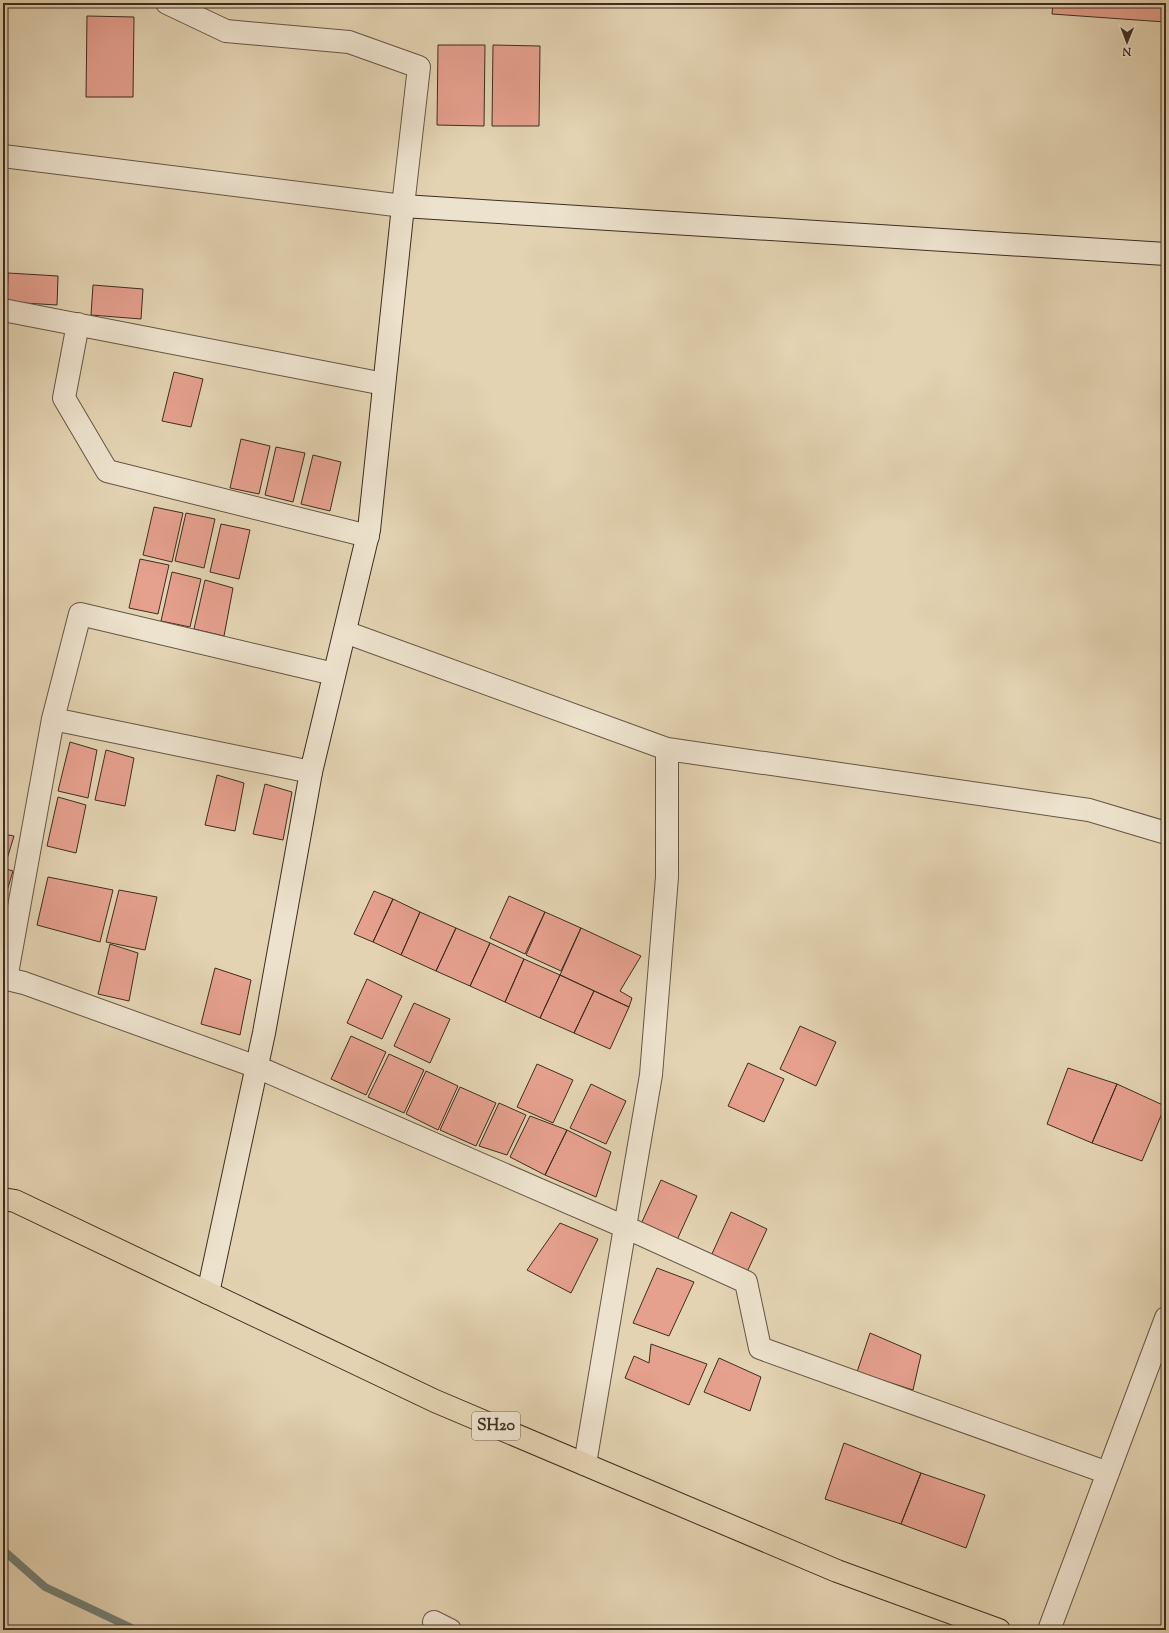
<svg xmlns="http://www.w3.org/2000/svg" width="1169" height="1633" font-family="'Sorts Mill Goudy',serif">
<rect width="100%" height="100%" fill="#e3d3b2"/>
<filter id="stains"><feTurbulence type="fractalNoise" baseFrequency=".005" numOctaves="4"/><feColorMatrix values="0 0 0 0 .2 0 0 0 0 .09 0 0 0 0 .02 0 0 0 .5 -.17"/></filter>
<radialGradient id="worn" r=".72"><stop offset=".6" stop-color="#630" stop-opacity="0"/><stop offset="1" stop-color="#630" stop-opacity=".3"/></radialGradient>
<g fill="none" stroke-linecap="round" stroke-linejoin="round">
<!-- stream -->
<path stroke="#728076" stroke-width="8" d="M3,1550L45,1587L136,1630"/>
</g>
<!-- building -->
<path fill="#e5a08e" stroke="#3d2d20" d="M1053,3H1166L1165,22L1052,14Z
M87,16L134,17L133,97H86Z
M438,45H485L484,126L437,125Z
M493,45L540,46L539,126H492Z
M8,273L58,276L57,305L7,302Z
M93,285L143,289L141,319L91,315Z
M174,372L203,379L191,427L162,421Z
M241,439L270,446L259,494L230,488Z
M276,447L305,453L293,502L265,495Z
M313,455L341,462L330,511L301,504Z
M154,507L183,513L172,562L143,555Z
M186,513L215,519L204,568L175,561Z
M221,524L250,530L239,579L210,572Z
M140,559L169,565L158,614L129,608Z
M172,572L201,579L190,627L161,621Z
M205,580L233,588L224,636L194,629Z
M70,742L97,750L88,798L58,791Z
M106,750L134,758L125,806L95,800Z
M217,775L244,783L235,831L205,825Z
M265,784L292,792L283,840L253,834Z
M58,797L86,805L76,853L47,846Z
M3,834L14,836L4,869L3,868Z
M3,868L13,871L3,904Z
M48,877L113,890L100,942L37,925Z
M119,890L157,897L145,950L106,942Z
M374,891L393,899L373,942L354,934Z
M509,896L545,912L525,954L490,938Z
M393,899L420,912L401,955L373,942Z
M420,912L456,928L436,971L401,955Z
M545,912L581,928L561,971L526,955Z
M456,928L490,943L470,986L436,971Z
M581,928L641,956L620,991L632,998L629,1007L560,975Z
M490,943L524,959L505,1002L470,986Z
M110,944L138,953L129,1001L98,994Z
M524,959L560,975L540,1018L505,1002Z
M215,968L251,980L240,1035L201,1024Z
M560,975L594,991L574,1033L540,1018Z
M367,979L402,996L382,1039L347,1023Z
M594,991L629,1007L610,1049L574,1033Z
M414,1003L450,1019L430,1063L394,1046Z
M800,1026L836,1042L816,1086L780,1069Z
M351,1036L386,1052L366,1095L331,1079Z
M389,1054L424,1070L404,1113L368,1097Z
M748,1063L784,1079L764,1122L728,1106Z
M537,1064L573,1080L553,1123L517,1107Z
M1068,1068L1117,1084L1092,1143L1047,1124Z
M426,1071L458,1086L438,1130L406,1114Z
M591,1084L626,1101L606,1144L570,1128Z
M1117,1084L1165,1106L1142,1161L1092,1143Z
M460,1087L496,1103L476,1146L440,1130Z
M499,1103L526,1115L507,1155L479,1146Z
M530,1116L567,1130L545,1175L510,1157Z
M567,1130L611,1152L596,1197L545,1175Z
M661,1180L697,1196L677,1240L641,1224Z
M731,1212L767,1229L747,1272L711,1256Z
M560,1223L598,1239L571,1293L527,1270Z
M657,1268L694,1282L669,1336L633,1323Z
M870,1333L921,1355L913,1390L857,1372Z
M651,1344L707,1364L689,1405L625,1378L634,1356L649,1363Z
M719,1358L761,1377L750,1411L704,1392Z
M844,1443L921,1473L901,1524L825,1499Z
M921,1473L985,1495L966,1548L901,1524Z"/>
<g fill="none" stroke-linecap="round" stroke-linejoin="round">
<!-- street casing -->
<g stroke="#665644" stroke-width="24">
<path id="street" d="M3,156L403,206L419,67L349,42L226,31L167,3
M3,310L384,384
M78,324L64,398L107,471L368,536
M345,632L667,749V877L651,1075L625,1227L746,1282L760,1348L1108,1473
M667,749L1089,810L1166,833
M311,772L53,719L80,614L334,674
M3,978L24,983L257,1067L625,1227L585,1464
M6,979L53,719
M434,1622L450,1630
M1049,1630L1166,1318"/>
</g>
<!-- secondary casing -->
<g stroke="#3d2d20" stroke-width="24">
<path id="secondary" d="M208,1293L264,1033L311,772L369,530L403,206L1166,254"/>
</g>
<!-- primary casing -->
<g stroke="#3d2d20" stroke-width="24">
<path id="primary" d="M3,1199L15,1201L435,1401L837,1571L999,1630"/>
</g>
<!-- street -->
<use href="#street" stroke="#ede2cd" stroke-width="22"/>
<!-- secondary -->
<use href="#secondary" stroke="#ede2cd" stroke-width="22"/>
<!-- primary -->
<use href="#primary" stroke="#e3d3b2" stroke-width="22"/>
</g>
<g text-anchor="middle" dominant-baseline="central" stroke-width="4" stroke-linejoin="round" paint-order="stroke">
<!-- shield labels -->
<rect fill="#ede2cd" stroke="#726354" stroke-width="1" x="472" y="1412" width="48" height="28" rx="3"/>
<g font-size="16" font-weight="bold" fill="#3d2d20">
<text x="496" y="1426">SH20</text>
</g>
</g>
<!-- margin -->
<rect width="1169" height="1633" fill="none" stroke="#e3d3b2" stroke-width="16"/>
<rect x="4" y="4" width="1161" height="1625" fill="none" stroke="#3d2d20" stroke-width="2"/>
<rect x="8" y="8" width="1153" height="1617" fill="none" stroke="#3d2d20"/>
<!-- north arrow -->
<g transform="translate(1127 42) rotate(181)" stroke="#ede2cd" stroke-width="3" paint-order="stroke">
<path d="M0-3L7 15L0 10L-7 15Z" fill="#3d2d20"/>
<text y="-6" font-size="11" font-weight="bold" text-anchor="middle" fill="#3d2d20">N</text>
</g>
<rect width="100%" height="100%" filter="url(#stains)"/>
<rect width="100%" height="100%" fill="url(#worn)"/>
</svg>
